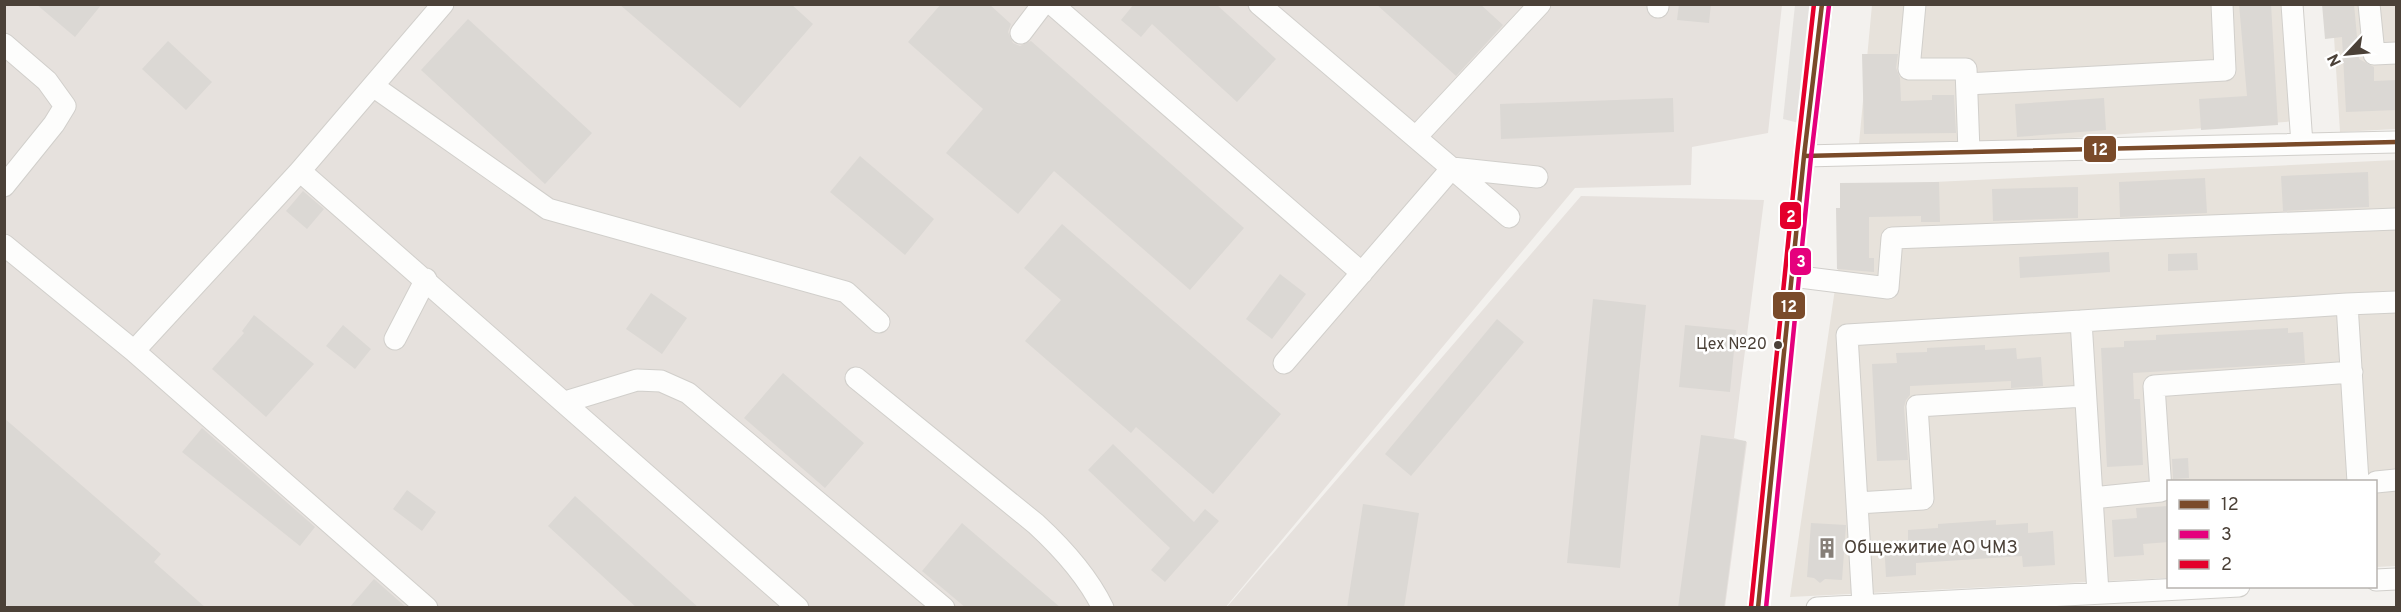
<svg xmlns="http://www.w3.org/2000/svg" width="2401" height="612" font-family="Overpass,sans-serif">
<rect width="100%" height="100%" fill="#f3f1ee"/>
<!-- residential -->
<path fill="#e7e2db" d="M1872,5H2287L2297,121L1858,154Z
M2332,5H2396V129L2340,132Z
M2396,160V566L2376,567V482H2168V578L1790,597L1850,186Z"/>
<!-- industrial -->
<path fill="#e6e1dd" d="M4,5H1782L1768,133L1692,147L1691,185L1575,188L1225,608L5,607Z
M1581,196L1764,200L1734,438L1747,442L1725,607L1226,608Z"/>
<!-- parking -->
<path fill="#e5e2df" d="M1795,5H1812L1799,123L1783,119Z"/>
<!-- building -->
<path fill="#dbd8d4" d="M36,4H102L75,37Z
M619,4H791L813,24L740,108Z
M941,4H989L1011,24L1008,32L1013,43L1020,46L1031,41L1244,228L1190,290L1054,171L1018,214L946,153L983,109L908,42Z
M1134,4H1216L1276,59L1237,102L1152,24L1141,37L1121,20Z
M1376,4H1480L1503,25L1456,76Z
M1679,4H1711L1709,23L1677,20Z
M2239,4H2271L2278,125L2201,130L2199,99L2247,96Z
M2322,4H2354L2359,59L2374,67V81L2397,80V110L2346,112L2342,37L2325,39Z
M468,19L592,133L545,184L421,70Z
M168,41L212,82L186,110L142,69Z
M1862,54H1898L1896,68L1900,78L1901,101L1932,100V95H1954L1956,133L1864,134Z
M1673,98L1674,132L1501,139L1500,104Z
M2104,98L2106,130L2017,137L2015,104Z
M860,156L934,219L905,255L830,192Z
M2368,172L2369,207L2283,211L2281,176Z
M2205,178L2207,213L2120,217L2119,182Z
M1939,182L1940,222H1921V216L1869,217V258H1874V272L1837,269L1836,208H1840V183Z
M2078,187V218L1993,221L1992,189Z
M303,191L324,209L307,229L286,211Z
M1062,224L1281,414L1213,494L1136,427L1131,433L1025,341L1061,300L1024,268Z
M2109,252L2110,272L2020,278L2019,257Z
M2197,253L2198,270L2168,271V254Z
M1280,274L1306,294L1272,339L1246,319Z
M651,293L687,318L662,354L626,329Z
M1593,299L1646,305L1620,568L1567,563Z
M254,315L314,364L266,417L212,369L244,333L242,331Z
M1497,319L1524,342L1411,476L1385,454Z
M343,325L371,349L355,369L326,346Z
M1685,325L1736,330L1730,392L1679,387Z
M2288,328V333L2303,332L2305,363L2133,373L2134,399H2140L2143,465L2107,467L2101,348L2124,347V341L2156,340V335Z
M1985,345V350L2016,348L2017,359L2041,357L2043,386L2011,388V381L1910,386V395L1906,400L1904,407L1908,460L1877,461L1872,364L1897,363L1896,353L1927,352V348Z
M783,373L864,443L825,488L744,418Z
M4,418L161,554L154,562L206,608H10L4,602Z
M202,428L315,527L300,546L182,452Z
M1701,435L1746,441L1724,608H1678Z
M1113,444L1194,522L1205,509L1219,521L1165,582L1151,570L1170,548L1088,470Z
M2188,458L2189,478L2173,479L2172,459Z
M407,490L436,512L422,531L393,509Z
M575,496L699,608H637L548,526Z
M1363,504L1419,513L1404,608H1347Z
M2169,506V542L2143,544L2144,555L2114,557L2112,520L2137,518L2136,508Z
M1996,520V525L2028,523V533L2053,531L2055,565L2023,567L2022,556L1916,563V575L1886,577L1884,541L1908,540V530L1938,528V524Z
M962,523L1061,608H966L922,571Z
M1811,523L1846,525L1842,580L1825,579L1820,583L1814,578L1807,577Z
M374,579L407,608H349Z"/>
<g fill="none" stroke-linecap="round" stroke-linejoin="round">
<!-- minor casing -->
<g stroke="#d1cfcb" stroke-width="23">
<path id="minor" d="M1052,4L1362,273
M1259,4L1509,217
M1915,4L1909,69H1966L1969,152
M2292,4L2302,144
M2369,4L2374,54L2396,53
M1658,7V4
M1021,33L1043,4
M4,44L47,81L65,106L54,124L4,186
M1967,84L2225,70L2222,4
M373,86L548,209L846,292L879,322
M1416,137L1540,4
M1804,156L2396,142
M300,171L798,608
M4,245L134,351L427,608
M1792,276L1888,288L1892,238L2396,219
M2347,304L2396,302
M395,339L426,279
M134,351L300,171L443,4
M1284,363L1452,168L1537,177
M856,378L1036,524C1062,548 1087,575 1103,608
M565,402L637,380L661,381L688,393L944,608
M2376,482L2396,480
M2092,498L2161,491L2154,386L2352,372
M1857,503L1923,499L1917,406L2085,396
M2376,580L2396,579
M2098,593L2081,321L2347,304L2358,482
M1863,605L1847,335L2081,321
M1758,608L1804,156L1822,4
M1817,608L2239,586"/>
</g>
<!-- minor -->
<use href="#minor" stroke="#fdfdfc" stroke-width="21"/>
<!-- bus-1 casing -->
<g stroke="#fff" stroke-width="9">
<path id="bus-1" d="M1804,156L2396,142
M1758,608L1804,156L1822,4"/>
</g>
<!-- bus-2 casing -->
<g stroke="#fff" stroke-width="9">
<path id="bus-2" d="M1766,608L1811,157L1829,5"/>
</g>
<!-- bus-3 casing -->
<g stroke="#fff" stroke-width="9">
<path id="bus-3" d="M1751,607L1797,155L1814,4"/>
</g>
<!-- bus-1 -->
<use href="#bus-1" stroke="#7a4b2a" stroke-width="4.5"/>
<!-- bus-2 -->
<use href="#bus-2" stroke="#e5007d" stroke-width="4.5"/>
<!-- bus-3 -->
<use href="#bus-3" stroke="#e4002b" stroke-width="4.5"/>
</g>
<!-- icons -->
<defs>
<g id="building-bare" transform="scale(1.62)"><path d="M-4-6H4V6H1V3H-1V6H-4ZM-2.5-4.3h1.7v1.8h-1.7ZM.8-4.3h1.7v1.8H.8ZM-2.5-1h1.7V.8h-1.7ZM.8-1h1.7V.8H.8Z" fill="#867f78" stroke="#fff" stroke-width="2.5" paint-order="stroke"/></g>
</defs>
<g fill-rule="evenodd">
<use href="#building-bare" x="1827" y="548"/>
</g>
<!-- markers -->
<circle fill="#4b4138" stroke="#fff" stroke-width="2" cx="1778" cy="345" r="5"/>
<g text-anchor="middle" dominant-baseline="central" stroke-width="5" stroke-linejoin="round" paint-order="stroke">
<!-- bus labels -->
<g font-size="16" fill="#4b4138" stroke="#fff" text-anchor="end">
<text x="1767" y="345">Цех №20</text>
</g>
<!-- poi labels -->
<g font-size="18" fill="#4b4138" stroke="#fff" text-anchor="start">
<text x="1844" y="548">Общежитие АО ЧМЗ</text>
</g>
</g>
<g stroke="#fff" stroke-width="2">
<rect x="2083" y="135" width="34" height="28" rx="6" fill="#7a4b2a"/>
<rect x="1779" y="201" width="23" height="29" rx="6" fill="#e4002b"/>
<rect x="1789" y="247" width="23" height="29" rx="6" fill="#e5007d"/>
<rect x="1772" y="291" width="34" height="29" rx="6" fill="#7a4b2a"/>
</g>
<g font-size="16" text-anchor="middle" font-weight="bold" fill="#fff">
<text x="2100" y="155">12</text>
<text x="1791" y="222">2</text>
<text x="1801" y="267">3</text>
<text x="1789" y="312">12</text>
</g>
<!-- border -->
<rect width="2401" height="612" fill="none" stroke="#4b4138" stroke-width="12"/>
<!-- legend -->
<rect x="2167" y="480" width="210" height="108" fill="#ffffff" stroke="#b7b3af" stroke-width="1.5"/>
<rect x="2179" y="500" width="30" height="9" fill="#7a4b2a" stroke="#b7b3af" stroke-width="1.5"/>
<text x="2221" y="510" font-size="18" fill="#4b4138">12</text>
<rect x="2179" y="530" width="30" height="9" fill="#e5007d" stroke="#b7b3af" stroke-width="1.5"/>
<text x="2221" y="540" font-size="18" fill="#4b4138">3</text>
<rect x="2179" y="560" width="30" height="9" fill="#e4002b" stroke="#b7b3af" stroke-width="1.5"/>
<text x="2221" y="570" font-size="18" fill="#4b4138">2</text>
<!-- north arrow -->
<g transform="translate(2347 54) rotate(244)" stroke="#ffffff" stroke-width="4.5" paint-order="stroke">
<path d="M0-4.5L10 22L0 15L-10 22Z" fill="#4b4138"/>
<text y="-9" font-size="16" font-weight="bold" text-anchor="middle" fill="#4b4138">N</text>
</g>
</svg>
